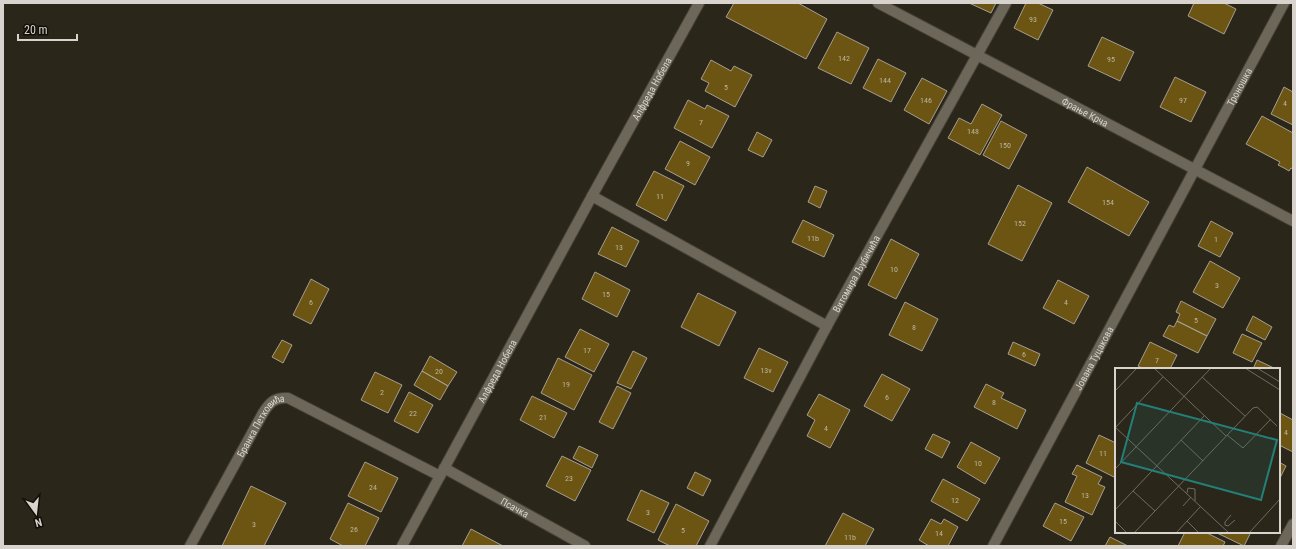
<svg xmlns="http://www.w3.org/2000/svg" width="1296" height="549" font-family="'Roboto Condensed',sans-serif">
<rect width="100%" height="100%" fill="#2b261a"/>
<!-- building -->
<path fill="#6c5413" stroke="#a69f91" d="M734,3H798L827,19L806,59L726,17Z
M969,3H996L991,13Z
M1026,3H1038L1053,10L1038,40L1014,28Z
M1194,3H1224L1236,9L1224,34L1188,16Z
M837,32L869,48L851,84L818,68Z
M1102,37L1134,52L1120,81L1088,66Z
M878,59L906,73L891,102L863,88Z
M711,60L731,71L734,66L752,75L735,107L705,91L709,83L701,79Z
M1175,77L1206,92L1191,122L1160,107Z
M922,78L947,91L929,124L904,110Z
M1284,87L1293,92V125L1271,114Z
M688,100L705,109L707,105L729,116L712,148L674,128Z
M982,104L1002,115L980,155L948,138L959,118L971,124Z
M1262,116L1293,133V169L1291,168L1289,171L1284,168L1278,165L1280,162L1246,144Z
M1001,121L1027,135L1009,169L983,155Z
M757,132L772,140L763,157L748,150Z
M680,141L710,157L695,185L665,169Z
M1087,167L1149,202L1129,236L1068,202Z
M654,171L684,186L666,221L636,205Z
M1018,185L1052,203L1022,261L988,244Z
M815,186L827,191L820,208L808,202Z
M803,220L834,235L824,257L792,242Z
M1211,221L1233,233L1220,257L1198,246Z
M612,227L639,241L626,267L598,254Z
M891,239L919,254L896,299L868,285Z
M1210,261L1240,278L1223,308L1193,292Z
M595,272L630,290L617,317L582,299Z
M311,279L329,289L311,324L293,315Z
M1058,280L1089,296L1074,324L1043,308Z
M698,293L736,312L719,346L681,327Z
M1181,301L1216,319L1207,336L1177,321L1180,314L1176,312Z
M905,302L938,319L922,351L889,335Z
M1253,316L1272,327L1265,340L1246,330Z
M1177,321L1207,336L1198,353L1163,336L1169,325L1174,327Z
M580,329L609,344L594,372L565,357Z
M1242,334L1262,343L1252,362L1233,353Z
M282,340L292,345L283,363L272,357Z
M1013,342L1040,354L1035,366L1008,354Z
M1150,342L1177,355L1170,369H1144L1138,366Z
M759,348L788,362L773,392L744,378Z
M633,351L647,358L631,389L617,383Z
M430,356L457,372L448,386L422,371Z
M558,358L592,375L574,410L541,393Z
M1257,360L1276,369H1253Z
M422,371L448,386L440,400L414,385Z
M375,372L402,385L388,413L361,400Z
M882,374L910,389L892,421L864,406Z
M986,384L1004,393L1001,398L1026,410L1017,429L974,407Z
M617,386L631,393L613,429L599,422Z
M409,392L433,405L418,433L394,421Z
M819,394L850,410L830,448L807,436L815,420L807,415Z
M532,396L567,413L554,438L520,420Z
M1280,413L1293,420V452L1279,445Z
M933,434L950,442L942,458L925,449Z
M1099,435L1116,443V473L1114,477L1086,463Z
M971,442L1000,458L985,484L957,467Z
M579,446L598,455L592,468L573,458Z
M562,456L591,470L575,501L546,486Z
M365,462L398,478L381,512L348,496Z
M1279,462L1286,466L1279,480Z
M1077,465L1102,477L1098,484L1105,487L1092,515L1065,502L1077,476L1072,474Z
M695,472L711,480L703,496L687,488Z
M943,479L980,499L967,521L931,501Z
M251,486L286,503L264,546H222Z
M641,490L669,503L654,533L627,520Z
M348,503L379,518L365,546H343L330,539Z
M1055,503L1084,517L1071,541L1043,526Z
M676,504L709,521L696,546H670L658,540Z
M843,513L874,529L865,546H825Z
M931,519L941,524L944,519L958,527L948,546H929L919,540Z
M471,529L503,546H462Z
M1185,532H1205L1225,542L1223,546H1178Z
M1215,532H1251L1244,546Z
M1110,537L1128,546H1105Z"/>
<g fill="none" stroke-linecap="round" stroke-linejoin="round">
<!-- minor casing -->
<g stroke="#464239" stroke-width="12">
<g id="minor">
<path id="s1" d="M878,3L1293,221"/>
<path d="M592,196L827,326"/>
<path id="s2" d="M444,468L585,546"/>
<path id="s3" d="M190,546L263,413C270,402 275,397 288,398L440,476"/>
<path id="s4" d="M402,546L592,196L699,3"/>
<path id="s5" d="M710,546L827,326L1006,3"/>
<path id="s6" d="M993,546L1284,3"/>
<path d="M1281,546L1293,524"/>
</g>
</g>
<!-- minor -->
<use href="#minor" stroke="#6c6759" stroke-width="10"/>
</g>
<g text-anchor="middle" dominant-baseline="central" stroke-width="3" stroke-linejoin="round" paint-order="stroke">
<!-- number labels -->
<g font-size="8" fill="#bdb49e">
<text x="1033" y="19">93</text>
<text x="844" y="58">142</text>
<text x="1111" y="59">95</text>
<text x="885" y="80">144</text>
<text x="726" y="87">5</text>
<text x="926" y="100">146</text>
<text x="1183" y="100">97</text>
<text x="1285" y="103">4</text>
<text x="701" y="122">7</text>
<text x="973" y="131">148</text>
<text x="1005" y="145">150</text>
<text x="688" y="163">9</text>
<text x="660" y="196">11</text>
<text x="1108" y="202">154</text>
<text x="1020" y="223">152</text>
<text x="813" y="238">11b</text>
<text x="1216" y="239">1</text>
<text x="619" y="247">13</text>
<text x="894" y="269">10</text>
<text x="1217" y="285">3</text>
<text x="606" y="294">15</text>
<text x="311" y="302">6</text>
<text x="1066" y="302">4</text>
<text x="1196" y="320">5</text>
<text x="914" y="327">8</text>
<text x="587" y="350">17</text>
<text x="1024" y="354">6</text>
<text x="1157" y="360">7</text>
<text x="766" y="370">13v</text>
<text x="439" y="371">20</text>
<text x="566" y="384">19</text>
<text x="382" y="392">2</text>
<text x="887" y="397">6</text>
<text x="994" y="402">8</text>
<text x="413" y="413">22</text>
<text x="543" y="417">21</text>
<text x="826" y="428">4</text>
<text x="1286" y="432">4</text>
<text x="1103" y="453">11</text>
<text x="978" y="463">10</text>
<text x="569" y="478">23</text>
<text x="373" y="487">24</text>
<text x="1085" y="495">13</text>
<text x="955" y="500">12</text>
<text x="648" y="512">3</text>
<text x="1063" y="521">15</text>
<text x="254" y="524">3</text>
<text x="354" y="529">26</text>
<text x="683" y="530">5</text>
<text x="939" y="533">14</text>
<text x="850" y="537">11b</text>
</g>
<!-- street labels -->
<g font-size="10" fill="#d8d4cd" stroke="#110f0a">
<text stroke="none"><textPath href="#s6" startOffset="521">Троношка</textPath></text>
<text stroke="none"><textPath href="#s4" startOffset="521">Алфреда Нобела</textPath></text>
<text stroke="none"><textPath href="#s1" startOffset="234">Фрање Крча</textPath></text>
<text stroke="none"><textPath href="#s5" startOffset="309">Витомира Љубичића</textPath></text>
<text stroke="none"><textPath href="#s6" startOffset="213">Јована Туцакова</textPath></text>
<text stroke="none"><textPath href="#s4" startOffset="199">Алфреда Нобела</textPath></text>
<text stroke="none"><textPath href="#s3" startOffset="141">Бранка Петковића</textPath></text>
<text stroke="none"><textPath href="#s2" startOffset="81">Псачка</textPath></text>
</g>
</g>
<!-- overview -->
<g transform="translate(1115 368)">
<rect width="165" height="165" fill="#2b261a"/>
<path fill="none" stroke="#706c62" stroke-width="1" d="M39,0L111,68M130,0L165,22M142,0L165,14M87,9L130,48M0,23L22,0M0,59L114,165M0,60L48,9M112,67L128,80L156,51M66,72L88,93M0,101L96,0M18,123L40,143M72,125L73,120L80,121V133M68,138L76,129M0,142L90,47M116,147L110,154V157L113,158L120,152M0,153L12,165M72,153L84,165M19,165L138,40L142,39L162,58M61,165L86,138M134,165L165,131"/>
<path fill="#237f78" fill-opacity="0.15" stroke="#237f78" stroke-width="2" d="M22,35L162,72L146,132L6,94Z"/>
<rect width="165" height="165" fill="none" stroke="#d8d4cd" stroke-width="2"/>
</g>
<!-- border -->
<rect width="1296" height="549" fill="none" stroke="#d8d4cd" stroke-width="8"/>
<!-- north arrow -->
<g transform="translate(36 513) rotate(165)" stroke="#110f0a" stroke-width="3" paint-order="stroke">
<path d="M0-3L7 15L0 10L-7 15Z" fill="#d8d4cd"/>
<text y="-6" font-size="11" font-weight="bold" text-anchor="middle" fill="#d8d4cd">N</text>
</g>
<!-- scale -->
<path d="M18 34v6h59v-6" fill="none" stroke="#d8d4cd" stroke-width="2"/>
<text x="24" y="34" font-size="12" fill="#d8d4cd" stroke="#110f0a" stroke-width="3" paint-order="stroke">20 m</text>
</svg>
